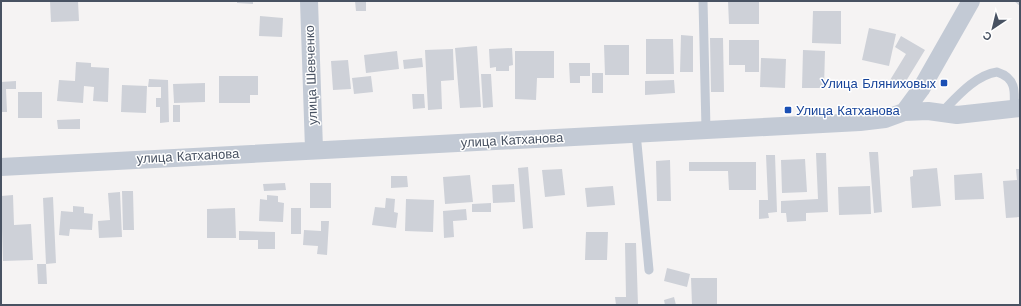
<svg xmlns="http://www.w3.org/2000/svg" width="1021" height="306" font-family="'Work Sans',sans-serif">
<rect width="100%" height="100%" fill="#f5f3f3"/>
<!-- building -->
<path fill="#ced1d8" d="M50,1H78L79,21L51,22Z
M237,1H253V4L237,3Z
M355,1H366V11H356Z
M728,1H759V24H729Z
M1014,1H1020V6Z
M813,11H841V44L812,43Z
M260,16L283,18L282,37L259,36Z
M869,28L896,34L889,66L862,60Z
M681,35L693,36V72H680Z
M901,36L925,50L903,86L887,85L906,54L895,47Z
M710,38H723L724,92H711Z
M646,39H673L674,74H646Z
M729,40H759V72H745V65H729Z
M604,45H629V75H605Z
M477,46L481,107L460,108L455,48Z
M512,48L513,65L509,66V71H496V67L490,68L489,49Z
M453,49L454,80L441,81L442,109L428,110L425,50Z
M803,50L825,51L824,88H802Z
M397,51L399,69L366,73L364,55Z
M515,51H554V78H537L536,100L515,99Z
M422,58L423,67L404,69L403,60Z
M761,58L786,59L785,88L760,87Z
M348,60L351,89L333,90L331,61Z
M76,62L91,63V67L109,68L108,102L93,101L94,87L84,86L83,103L57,101L59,80L75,81Z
M569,63H590V76H580V83H570Z
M592,73H603V93H592Z
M481,74H491L493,107L483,108Z
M219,76H258V95H250V103H219Z
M371,76L373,92L354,94L352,78Z
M149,79L168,80L169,122L160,123V107H156V98H161V87H148Z
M674,80L675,93L645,95V81Z
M16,81V89H6L7,112H1V82Z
M205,83V102L174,103L173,84Z
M122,85L147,86L146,113L121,112Z
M18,92H42V118H18Z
M412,94H424L425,108L413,109Z
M173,105H180V122H173Z
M80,119V129H58L57,120Z
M869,152H878L882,212L874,213Z
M816,153H826L828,212L806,213V221L787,222L786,213H781V201L818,199Z
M766,155H775L777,212L768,213L769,218L759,219V200H768Z
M805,159L807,192L782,193L781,160Z
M670,160L671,201H657L656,161Z
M689,162H756V190H729L728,171H689Z
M528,167L533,228L523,229L518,168Z
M937,168L941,206L912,208L910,177L913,176V170Z
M562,169L565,195L545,197L542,170Z
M1016,169H1020V217L1006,218L1003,181L1017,180Z
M982,173L984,199L955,200L954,175Z
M470,175L473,202L445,204L443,177Z
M391,176H407L408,187L391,188Z
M285,183L286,190L264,191L263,184Z
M310,183H331V208H310Z
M514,184L515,202L493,203L492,185Z
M613,186L615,205L587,207L585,188Z
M870,186L871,214L839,215L838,187Z
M122,191H133L134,230H123Z
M120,192L122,237L99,238L98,221L110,220L108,193Z
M13,195L14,225L31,224L33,260L3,261L1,196Z
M267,195L278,196V202L284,203L283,222L259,221L260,199L267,200Z
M53,197L56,263L46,264L43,198Z
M386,198L395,199L394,212L398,213L396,228L372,225L375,207L385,208Z
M406,199L434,200L433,232L405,231Z
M491,203V212H472V204Z
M73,206L84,207V213L93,214L92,230L70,229L69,236L59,235L61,211L73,212Z
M235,208L236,238H207V209Z
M291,208H301V234H291Z
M466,209L467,220L453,221L454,237L444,238L443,211Z
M321,221H329L327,255L317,254L318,246L303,245L304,230L321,231Z
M239,231L275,232V249H258V240H239Z
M586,232H608L607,260H585Z
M625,243H636L638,305H616L615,297H626Z
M37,264H46L47,284H38Z
M667,268L690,274L687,287L664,281Z
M691,278H717V305H692Z
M674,297L676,305H665L664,300Z"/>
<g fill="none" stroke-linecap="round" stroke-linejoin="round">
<!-- service -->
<path stroke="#c3cad5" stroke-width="9" d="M703,1L706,129
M941,113C956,98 975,75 997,72C1016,78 1015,91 1014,108
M636,133L649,270"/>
<!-- minor -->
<path stroke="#c3cad5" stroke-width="18" d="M309,1L314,149
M904,112L921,89L971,1
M1,167L860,122L885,119L904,112L928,111L957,115L1020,108"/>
</g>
<!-- markers -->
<g fill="#1a4fb4" stroke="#fff" stroke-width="1.5">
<rect x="940" y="79" width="8" height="8" rx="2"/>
<rect x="784" y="106" width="8" height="8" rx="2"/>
</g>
<g text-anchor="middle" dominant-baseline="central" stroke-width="3" stroke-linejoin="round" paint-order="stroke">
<!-- street labels -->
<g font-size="13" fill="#485262" stroke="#fff">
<text transform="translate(311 75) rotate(-92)">улица Шевченко</text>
<text transform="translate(512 140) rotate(-3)">улица Катханова</text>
<text transform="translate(188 156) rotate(-3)">улица Катханова</text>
</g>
<!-- transit labels -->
<g font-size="13" fill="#164399" stroke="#fff" text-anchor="end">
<text x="936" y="83">Улица Бляниховых</text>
<text x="796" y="110" text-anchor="start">Улица Катханова</text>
</g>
</g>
<!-- border -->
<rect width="1021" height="306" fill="none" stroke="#485262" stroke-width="4"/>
<!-- north arrow -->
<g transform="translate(993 28) rotate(215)" stroke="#ffffff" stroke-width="3" paint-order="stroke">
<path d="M0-3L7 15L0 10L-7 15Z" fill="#485262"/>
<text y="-6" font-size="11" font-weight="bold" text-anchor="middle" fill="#485262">С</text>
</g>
</svg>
